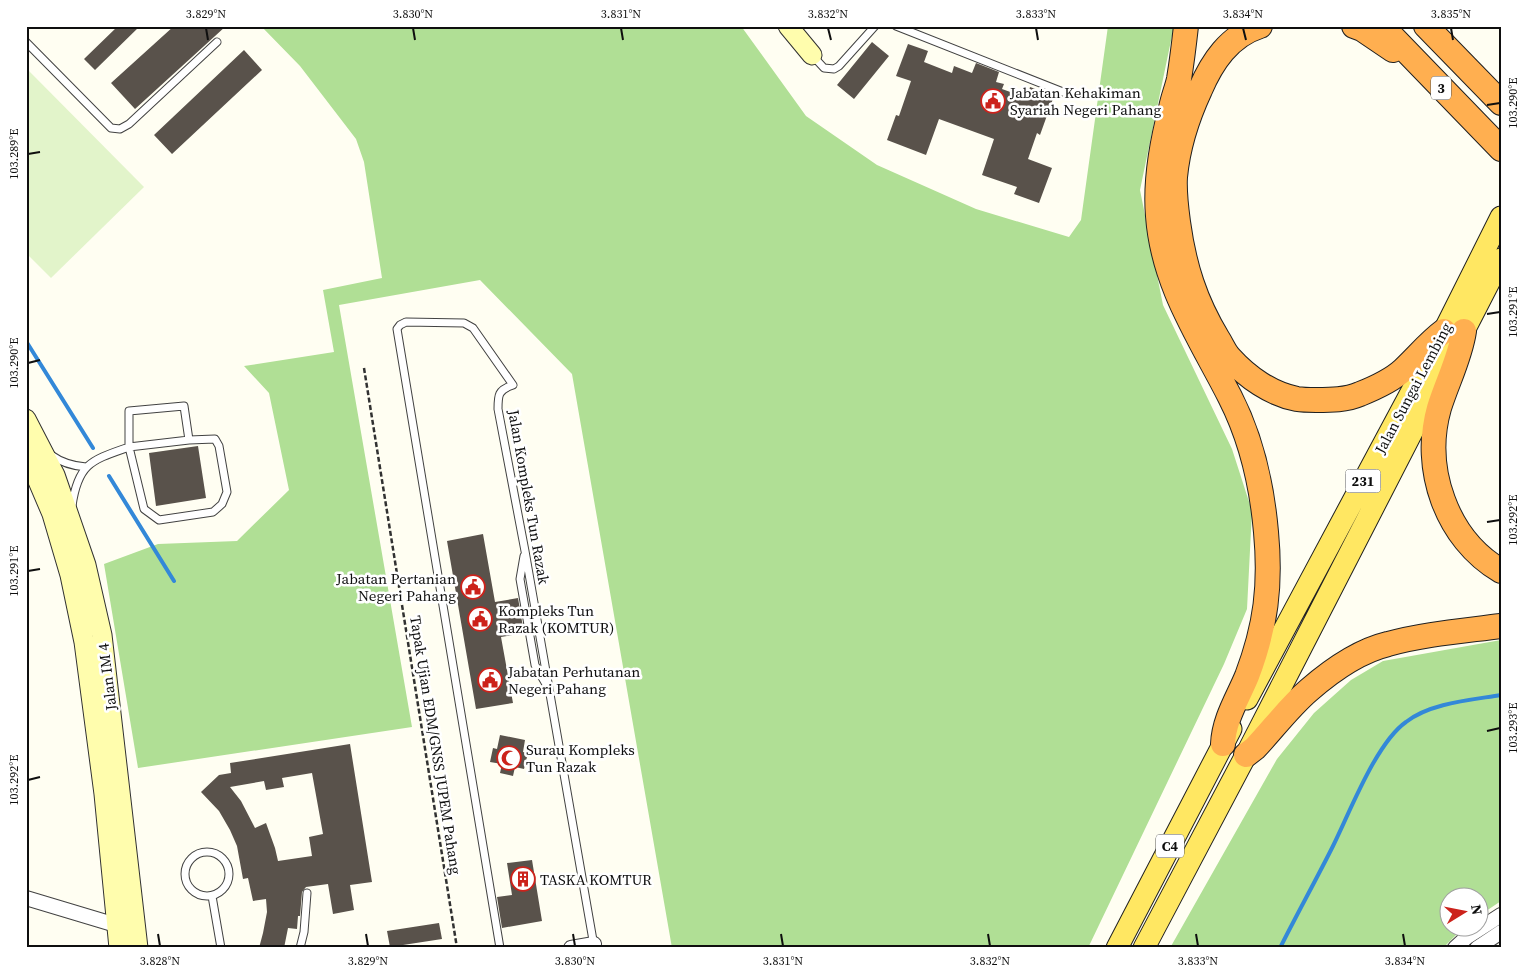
<svg xmlns="http://www.w3.org/2000/svg" width="1527" height="974" font-family="'Source Serif 4',serif">
<rect width="100%" height="100%" fill="#fffef2"/>
<!-- forest -->
<path fill="#b0df95" d="M261,26H741L806,116L877,165L976,209L1069,237L1081,220L1108,26H1174L1140,190L1163,305L1232,449L1252,511L1247,609L1224,664L1088,948H672L572,374L480,280L339,305L412,727L138,768L104,564L158,544L237,541L289,490L269,393L244,366L334,352L323,290L382,278L364,162L356,139L300,66Z
M1501,640V901L1480,915V896H1450V926L1464,927L1443,948H1170L1277,759L1314,713L1351,680L1383,661Z"/>
<!-- pitch -->
<path fill="#e2f4ca" d="M26,68L144,187L51,278L26,253Z"/>
<g fill="none" stroke-linecap="round" stroke-linejoin="round">
<!-- stream -->
<path stroke="#3388d8" stroke-width="4" d="M26,341L93,448
M109,476L174,581
M1280,948C1297,914 1316,880 1333,846C1350,812 1376,743 1406,722C1430,703 1471,700 1501,695"/>
</g>
<!-- building -->
<path fill="#59524b" fill-rule="evenodd" d="M118,26H140L95,70L84,59Z
M174,26H226L135,109L111,83Z
M872,42L889,56L854,99L837,85Z
M908,44L928,51L924,62L952,73L954,66L972,73L976,63L999,72L996,82L1004,84L1002,89L1027,98L1030,87L1054,96L1040,135L1037,133L1028,159L1052,168L1039,203L1014,194L1017,187L982,175L994,139L939,119L926,155L887,140L896,115L899,116L911,81L896,76Z
M244,50L262,70L172,154L154,135Z
M198,446L206,498L156,506L149,453Z
M483,534L495,602L518,598L524,633L501,637L513,703L476,709L447,541Z
M500,735L525,740L523,752L528,753L524,769L515,767L513,776L500,773L502,764L490,762L493,748L497,749Z
M350,744L372,882L350,885L354,910L333,914L328,884L306,887L302,892L300,916H298L297,929L288,928L284,948H259L263,933L267,912L266,899L253,901L248,878L243,879L237,846L230,830L219,811L201,792L219,775L231,773L230,763ZM312,773L323,834L309,837L312,856L278,861L275,848L266,823L255,828L241,801L230,787L264,781L266,790L284,787L282,778Z
M532,860L542,921L502,928L497,897L512,895L507,863Z
M439,923L442,939L390,947L387,931Z"/>
<g fill="none" stroke-linecap="round" stroke-linejoin="round">
<!-- lane casing -->
<g stroke="#424242" stroke-width="9">
<path id="lane" d="M896,26L1068,94
M26,42L111,128L120,129L129,124L217,42
M812,55L824,68L834,69L839,66L875,26
M215,439L219,446L227,492L222,504L213,512L159,520L144,509L129,447L189,440Z
M51,455C62,463 73,466 86,467
M72,506C78,463 92,460 129,447V411L184,406L189,440
M524,556L520,579L535,665L547,686
M185 874a22 22 0 1 1 44 0a22 22 0 1 1-44 0Z
M212,896L221,948
M300,948L304,932L307,893
M500,948L397,329L400,325L406,322L464,323L473,328L513,385C498,390 498,395 498,409L525,551L594,946"/>
</g>
<!-- street casing -->
<g stroke="#424242" stroke-width="16">
<path id="street" d="M26,898L116,925
M571,948L594,944
M1455,948L1467,937L1501,915
M1477,948L1501,932"/>
</g>
<!-- secondary casing -->
<g stroke="#313131" stroke-width="21">
<path id="secondary" d="M788,26L812,55
M26,419L55,475L86,565L102,635L138,948
M26,453L52,514L70,575L84,642L104,794L119,948"/>
</g>
<!-- primary casing -->
<g stroke="#202020" stroke-width="23">
<path id="primary" d="M1247,699L1444,331L1501,217
M1117,948L1231,729
M1144,948L1246,755L1501,259"/>
</g>
<!-- highway casing -->
<g stroke="#202020" stroke-width="26">
<path id="highway" d="M1186,26C1184,44 1182,61 1179,79C1177,88 1173,98 1171,108C1162,142 1155,181 1158,216C1163,285 1200,338 1230,397C1251,438 1262,486 1266,532C1271,585 1266,626 1247,676C1238,698 1224,719 1223,744
M1260,26C1229,36 1212,62 1200,90C1187,118 1178,145 1175,177C1174,192 1176,207 1178,222C1184,266 1195,301 1218,339C1222,345 1225,353 1230,358C1247,377 1271,394 1297,399C1303,400 1310,400 1316,400C1331,400 1346,400 1360,394C1375,388 1391,381 1403,370C1417,357 1429,342 1444,331
M1354,26L1362,29L1393,50
M1382,26L1501,149
M1426,26L1501,103
M1464,331C1460,358 1447,382 1439,408C1422,468 1446,539 1501,571
M1246,755L1255,748C1273,729 1289,707 1309,690C1332,670 1359,651 1388,644C1424,634 1463,631 1501,626"/>
</g>
<!-- path -->
<path stroke="#313131" stroke-width="2.5" stroke-dasharray="5 2.5" stroke-linecap="butt" d="M364,368L457,948"/>
<!-- lane -->
<use href="#lane" stroke="#fff" stroke-width="7"/>
<!-- street -->
<use href="#street" stroke="#fff" stroke-width="14"/>
<!-- secondary -->
<use href="#secondary" stroke="#fffdad" stroke-width="19"/>
<!-- primary -->
<use href="#primary" stroke="#ffe762" stroke-width="21"/>
<!-- highway -->
<use href="#highway" stroke="#ffaf50" stroke-width="24"/>
</g>
<!-- ticks -->
<path fill="none" stroke="#0f0f0f" stroke-width="2" d="M206,28L208,40M413,28L415,40M621,28L623,40M828,28L831,40M1036,28L1038,40M1243,28L1246,40M1451,28L1453,40M1487,105L1500,103M28,154L40,152M1487,314L1500,312M28,363L40,360M1487,522L1500,520M28,571L40,569M1487,731L1500,728M28,780L40,777M158,934L160,946M366,934L368,946M573,934L575,946M781,934L783,946M988,934L990,946M1196,934L1198,946M1403,934L1405,946"/>
<!-- icons -->
<defs>
<g id="civic-ring" transform="scale(1.25)"><circle r="9.5" fill="#fff" stroke="#cc221b" stroke-width="1.5"/><path d="M-.6-6.5H3V-4.5H.6V-3L4-1V1h2V6H-6V1h2V-1L-.6-3ZM-1.2 2.5V6h2.4V2.5Z" fill="#cc221b"/></g>
<g id="mosque-ring" transform="scale(1.25)"><circle r="9.5" fill="#fff" stroke="#cc221b" stroke-width="1.5"/><path d="M3.5-4.9A6 6 0 1 0 3.5 4.9A5 5 0 1 1 3.5-4.9Z" fill="#cc221b"/></g>
<g id="building-ring" transform="scale(1.25)"><circle r="9.5" fill="#fff" stroke="#cc221b" stroke-width="1.5"/><path d="M-4-6H4V6H1V3H-1V6H-4ZM-2.5-4.3h1.7v1.8h-1.7ZM.8-4.3h1.7v1.8H.8ZM-2.5-1h1.7V.8h-1.7ZM.8-1h1.7V.8H.8Z" fill="#cc221b"/></g>
</defs>
<g fill-rule="evenodd">
<use href="#civic-ring" x="993" y="101"/>
<use href="#civic-ring" x="473" y="587"/>
<use href="#civic-ring" x="480" y="619"/>
<use href="#civic-ring" x="490" y="680"/>
<use href="#mosque-ring" x="509" y="758"/>
<use href="#building-ring" x="523" y="879"/>
</g>
<g text-anchor="middle" dominant-baseline="central" stroke-width="5" stroke-linejoin="round" paint-order="stroke">
<!-- shield labels -->
<g fill="#fff" stroke="#575757" stroke-width="1">
<rect x="1431" y="76.5" width="20" height="23" rx="4"/>
<rect x="1345.5" y="469.5" width="35" height="23" rx="4"/>
<rect x="1156" y="834.5" width="28" height="23" rx="4"/>
</g>
<g font-size="14" font-weight="bold" fill="#0f0f0f">
<text x="1441" y="88">3</text>
<text x="1363" y="481">231</text>
<text x="1170" y="846">C4</text>
</g>
<!-- poi labels -->
<g font-size="15" fill="#0f0f0f" stroke="#fff" text-anchor="start">
<text x="1010" y="92">Jabatan Kehakiman<tspan x="1010" dy="17">Syariah Negeri Pahang</tspan></text>
<text x="456" y="578" text-anchor="end">Jabatan Pertanian<tspan x="456" dy="17">Negeri Pahang</tspan></text>
<text x="498" y="610">Kompleks Tun<tspan x="498" dy="17">Razak (KOMTUR)</tspan></text>
<text x="508" y="671">Jabatan Perhutanan<tspan x="508" dy="17">Negeri Pahang</tspan></text>
<text x="526" y="749">Surau Kompleks<tspan x="526" dy="17">Tun Razak</tspan></text>
<text x="540" y="879">TASKA KOMTUR</text>
</g>
<!-- street labels -->
<g font-size="15" fill="#0f0f0f" stroke="#fff">
<text transform="translate(1413 388) rotate(-62)">Jalan Sungai Lembing</text>
<text transform="translate(529 497) rotate(80)">Jalan Kompleks Tun Razak</text>
<text transform="translate(107 677) rotate(-97)">Jalan IM 4</text>
<text transform="translate(436 745) rotate(81)">Tapak Ujian EDM/GNSS JUPEM Pahang</text>
</g>
</g>
<!-- border -->
<rect width="1527" height="974" fill="none" stroke="#ffffff" stroke-width="55"/>
<!-- north arrow -->
<g transform="translate(1464 912) rotate(80)"><circle r="24" fill="#ffffff" stroke="#9f9f9f"/>
<path d="M0-4L9 19L0 12L-9 19Z" fill="#cc221b"/>
<text y="-8" font-size="14" font-weight="bold" text-anchor="middle" fill="#0f0f0f">N</text>
</g>
<rect x="28" y="28" width="1472" height="918" fill="none" stroke="#0f0f0f" stroke-width="2"/>
<g font-size="12" text-anchor="middle" fill="#0f0f0f">
<text x="206" y="18">3.829°N</text>
<text x="413" y="18">3.830°N</text>
<text x="621" y="18">3.831°N</text>
<text x="828" y="18">3.832°N</text>
<text x="1036" y="18">3.833°N</text>
<text x="1243" y="18">3.834°N</text>
<text x="1451" y="18">3.835°N</text>
<text transform="translate(1513 103) rotate(-90)" y="4">103.290°E</text>
<text transform="translate(14 154) rotate(-90)" y="4">103.289°E</text>
<text transform="translate(1513 312) rotate(-90)" y="4">103.291°E</text>
<text transform="translate(14 363) rotate(-90)" y="4">103.290°E</text>
<text transform="translate(1513 520) rotate(-90)" y="4">103.292°E</text>
<text transform="translate(14 571) rotate(-90)" y="4">103.291°E</text>
<text transform="translate(1513 728) rotate(-90)" y="4">103.293°E</text>
<text transform="translate(14 780) rotate(-90)" y="4">103.292°E</text>
<text x="160" y="965">3.828°N</text>
<text x="368" y="965">3.829°N</text>
<text x="575" y="965">3.830°N</text>
<text x="783" y="965">3.831°N</text>
<text x="990" y="965">3.832°N</text>
<text x="1198" y="965">3.833°N</text>
<text x="1405" y="965">3.834°N</text>
</g>
</svg>
